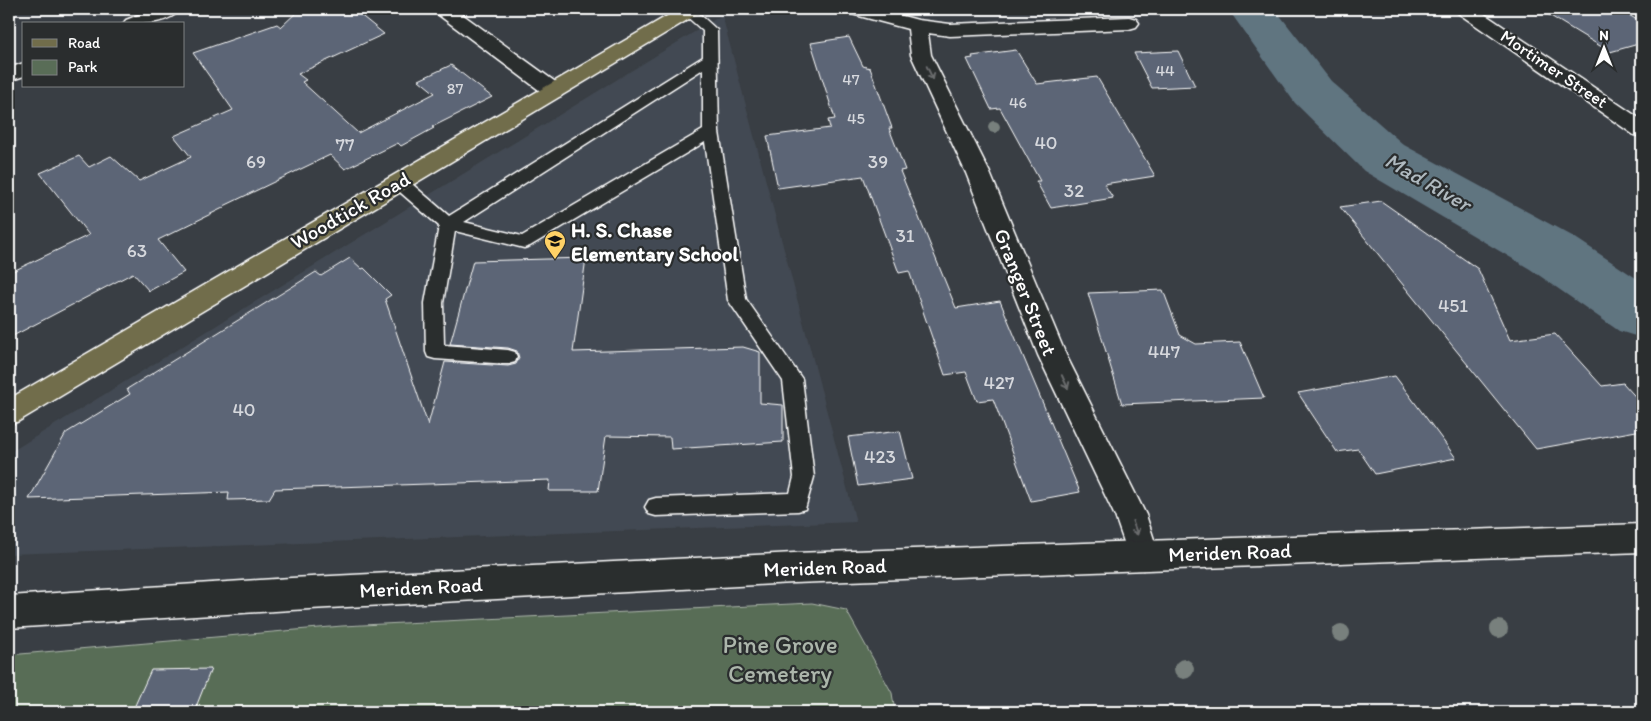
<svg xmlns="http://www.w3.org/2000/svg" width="1651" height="721" font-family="Itim,sans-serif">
<rect width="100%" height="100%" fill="#393e44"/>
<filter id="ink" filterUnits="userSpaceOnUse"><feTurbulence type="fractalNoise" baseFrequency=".02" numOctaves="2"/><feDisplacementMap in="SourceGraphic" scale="10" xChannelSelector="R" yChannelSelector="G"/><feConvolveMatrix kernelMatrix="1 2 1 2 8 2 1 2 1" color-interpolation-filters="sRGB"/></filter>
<g filter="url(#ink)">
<!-- built -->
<path fill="#434a53" d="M722,15L856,522L9,554V453Z"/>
<!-- green -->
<path fill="#596d57" stroke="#acb6ab" d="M812,603L846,610L892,693L895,712H9V655L342,626Z"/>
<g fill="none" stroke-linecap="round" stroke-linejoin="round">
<!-- river -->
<path fill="#607480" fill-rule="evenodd" d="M1228,9H1275L1331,81L1404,145L1574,237L1642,282V338L1619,331L1530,269L1364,171L1295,103Z"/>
</g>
<!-- building -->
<path fill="#5b6576" stroke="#fff" d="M300,9H353L384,34L298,74L306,80L302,82L358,133L435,93L419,80L451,65L492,97L432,127L434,128L401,146L398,143L345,169L330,155L224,206L225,207L158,240L184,272L149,291L133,273L9,338V273L89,235L40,173L79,156L89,167L111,156L139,181L191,157L174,136L233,110L193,53L277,24L281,27Z
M1539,9H1619L1642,23V43L1610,52Z
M849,37L863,66L870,68L892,128H889L905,170L900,171L956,308L1000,301L1080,492L1031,501L993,399L977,401L966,372L945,375L909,271L899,273L863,176L778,188L767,136L830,128L828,120L835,119L811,43Z
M1016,50L1037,84L1097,77L1155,176L1104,184L1113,198L1051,208L1036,181H1040L1005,117L1000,108L991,109L967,59L973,58L972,56Z
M1178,51L1195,86L1152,88L1134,53Z
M1381,201L1478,269L1510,340L1555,334L1602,386L1623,383L1642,404V430L1536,449L1340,207Z
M350,258L362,269L364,268L391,295L385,299L428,425L445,362L508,366L516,364L519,358L517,351L508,348L450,344L473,261L586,258L573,352L743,347L760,352V403L783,405V442L671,449L670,437L606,436L598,491H549L550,480L275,489L269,499L228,500L229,492L29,499L66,433L130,394L127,389L316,272L321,276Z
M1163,290L1180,335L1196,344L1240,342L1264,398L1122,404L1088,293Z
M1395,376L1456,458L1375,474L1358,449L1337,452L1298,393Z
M900,431L912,479L858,486L848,437Z
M211,669L194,712H132L151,670Z"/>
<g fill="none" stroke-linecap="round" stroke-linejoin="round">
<!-- service casing -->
<g stroke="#fff" stroke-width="3">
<path id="service" d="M684,9H694L717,30L719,132L746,299L802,379L814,477L805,509L798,511L656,516L649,514L645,507L649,500L656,498L790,493L794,477L783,381L728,300L705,142L530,246L524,248L455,231L443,303L444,345L508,350L515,352L517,357L515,362L508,364L435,359L428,357L426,352L425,303L439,226L393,186L391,182L393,178H405L449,216L703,57V31L684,14ZM703,69V130L522,236L464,222Z"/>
</g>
<!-- minor casing -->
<g stroke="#fff" stroke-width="3">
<path id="minor" d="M154,9H180C169,25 141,24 123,24L126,20Z
M434,9H455L561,86L565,91L561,96L554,97L547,96L436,13Z
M846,9H876L918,20L950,24L1129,17L1136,19L1139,23L1136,27L1129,29L950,36L928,33L931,55L990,173L1066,355L1146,515L1159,555L1154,565L1143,570L1132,565L1115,516L1038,355L966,173L911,55L908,29L848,13Z
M1456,9H1477L1642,120V137L1634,135L1458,13Z
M24,63V76L9,81V68Z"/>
</g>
<!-- secondary casing -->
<g stroke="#fff" stroke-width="3">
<path id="secondary" d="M1642,524V552L794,583L291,610L9,628V596L291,578L794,553Z"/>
</g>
<!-- primary casing -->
<g stroke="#fff" stroke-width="3">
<path id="primary" d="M679,9H702L699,13L19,421L9,425V399Z"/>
</g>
<!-- service -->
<use href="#service" fill="#2a2d2e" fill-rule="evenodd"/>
<!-- minor -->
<use href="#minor" fill="#2a2d2e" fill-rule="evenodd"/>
<!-- secondary -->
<use href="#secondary" fill="#2a2d2e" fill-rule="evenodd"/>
<!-- primary -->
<use href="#primary" fill="#716d4b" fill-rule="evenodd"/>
</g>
<!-- trees -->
<g fill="#78807d">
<circle cx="994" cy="127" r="6"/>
<circle cx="1499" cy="629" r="9"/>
<circle cx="1341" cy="633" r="9"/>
<circle cx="1184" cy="669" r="10"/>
</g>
<!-- one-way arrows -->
<defs><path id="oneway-shaft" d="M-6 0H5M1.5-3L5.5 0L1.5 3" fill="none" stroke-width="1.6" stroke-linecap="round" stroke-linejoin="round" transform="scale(1.25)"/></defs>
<g stroke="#6a6c6d">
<use href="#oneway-shaft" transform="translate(930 73) rotate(64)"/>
<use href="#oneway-shaft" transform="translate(1065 382) rotate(65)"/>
<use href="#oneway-shaft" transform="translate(1135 528) rotate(70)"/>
</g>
</g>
<!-- icons -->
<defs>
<g id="school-pin" transform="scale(1.125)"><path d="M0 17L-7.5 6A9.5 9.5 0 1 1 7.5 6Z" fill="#ffd166" stroke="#2a2d2e"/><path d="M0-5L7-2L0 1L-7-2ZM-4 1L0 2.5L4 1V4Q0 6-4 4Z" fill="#111"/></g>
</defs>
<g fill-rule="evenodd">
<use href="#school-pin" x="555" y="241"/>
</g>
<g text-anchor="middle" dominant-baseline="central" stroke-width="4.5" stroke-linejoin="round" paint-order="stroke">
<!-- far-number labels -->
<g font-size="16" fill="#d6d8dd">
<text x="1165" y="70">44</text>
<text x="851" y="79">47</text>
<text x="455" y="88">87</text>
<text x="1018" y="102">46</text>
<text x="856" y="118">45</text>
</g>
<!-- far-street labels -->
<g font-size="18" fill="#fff" stroke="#2a2d2e">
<text transform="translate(1554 69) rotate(34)">Mortimer Street</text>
</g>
<!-- number labels -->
<g font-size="19" fill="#d6d8dd">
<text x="1046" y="142">40</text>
<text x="345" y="144">77</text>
<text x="256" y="161">69</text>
<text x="878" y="161">39</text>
<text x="1074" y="190">32</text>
<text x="905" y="235">31</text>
<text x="137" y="250">63</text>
<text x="1453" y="305">451</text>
<text x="1164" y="351">447</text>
<text x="999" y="382">427</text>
<text x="244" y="409">40</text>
<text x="880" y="456">423</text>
</g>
<!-- street labels -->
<g font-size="21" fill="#fff" stroke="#2a2d2e">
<text transform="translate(350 210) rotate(-30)">Woodtick Road</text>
<text transform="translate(1026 292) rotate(68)">Granger Street</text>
<text transform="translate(1230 552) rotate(-2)">Meriden Road</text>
<text transform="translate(825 567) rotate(-2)">Meriden Road</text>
<text transform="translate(421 587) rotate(-3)">Meriden Road</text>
</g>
<!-- poi labels -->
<g font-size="21" font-weight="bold" fill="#fff" stroke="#2a2d2e" text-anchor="start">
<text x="571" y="229">H. S. Chase<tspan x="571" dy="24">Elementary School</tspan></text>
</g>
<!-- water labels -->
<g font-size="22" font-style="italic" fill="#b0bac0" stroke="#2a2d2e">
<text transform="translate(1428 182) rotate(30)">Mad River</text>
</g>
<!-- near-park labels -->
<g font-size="25" fill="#acb6ab" stroke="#2a2d2e">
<text x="780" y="644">Pine Grove<tspan x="780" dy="29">Cemetery</tspan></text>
</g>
</g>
<!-- margin -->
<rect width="1651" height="721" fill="none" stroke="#2a2d2e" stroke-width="30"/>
<rect x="15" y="15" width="1621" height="691" fill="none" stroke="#fff" stroke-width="2" filter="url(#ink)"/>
<!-- legend -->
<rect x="22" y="22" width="162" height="65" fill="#2a2d2e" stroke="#7f8182"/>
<rect x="32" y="39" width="25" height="8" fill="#716d4b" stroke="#7f8182"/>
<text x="68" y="48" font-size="15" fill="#ffffff">Road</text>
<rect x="32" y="60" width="25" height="15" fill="#596d57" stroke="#7f8182"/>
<text x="68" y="72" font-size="15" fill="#ffffff">Park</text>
<!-- north arrow -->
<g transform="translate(1604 48)" stroke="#2a2d2e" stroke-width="4" paint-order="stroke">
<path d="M0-4L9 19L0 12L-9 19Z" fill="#ffffff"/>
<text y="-8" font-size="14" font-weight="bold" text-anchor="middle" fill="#ffffff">N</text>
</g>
</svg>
